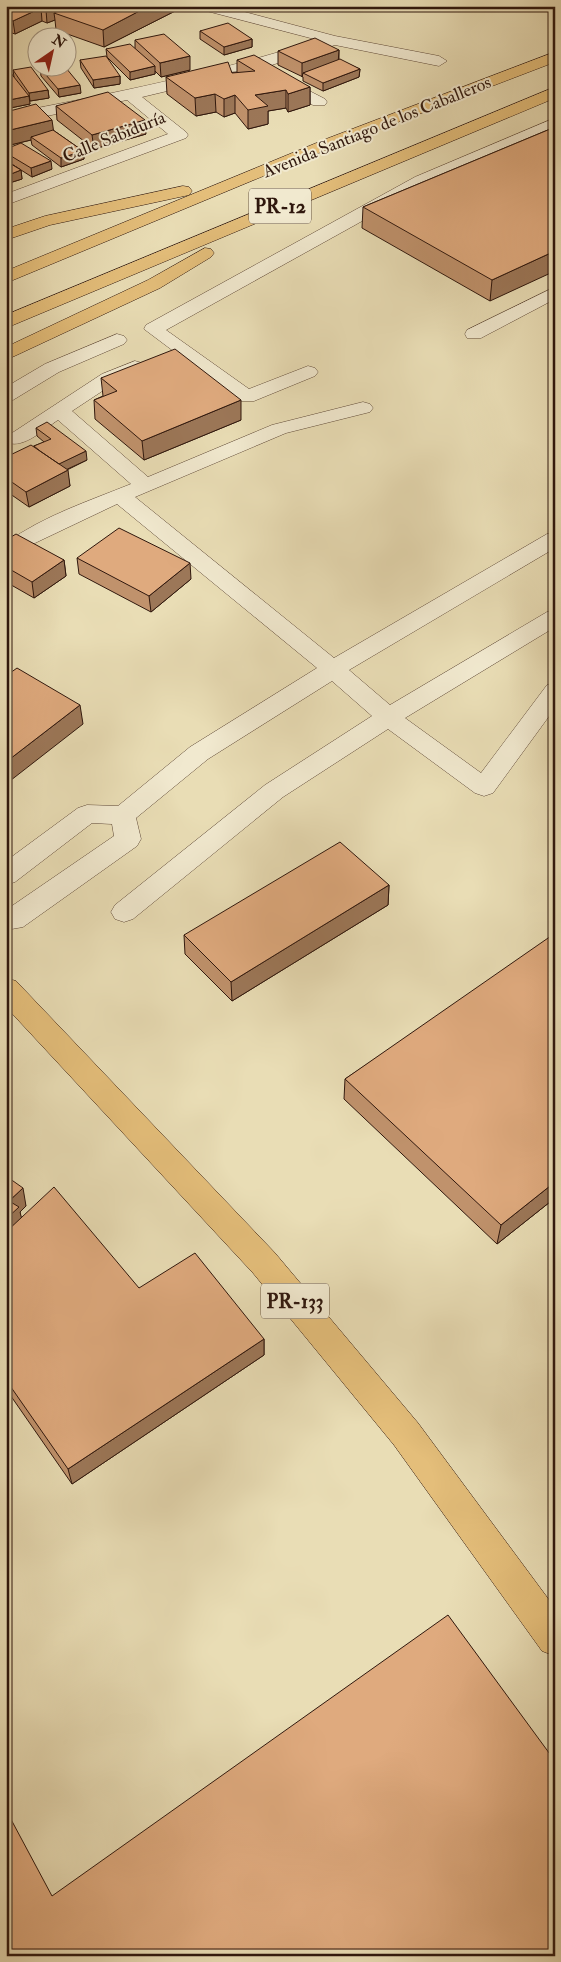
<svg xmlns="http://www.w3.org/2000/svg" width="561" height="1962" font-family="'IM FELL Double Pica',serif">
<rect width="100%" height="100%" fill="#e9ddb5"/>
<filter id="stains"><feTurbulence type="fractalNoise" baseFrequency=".004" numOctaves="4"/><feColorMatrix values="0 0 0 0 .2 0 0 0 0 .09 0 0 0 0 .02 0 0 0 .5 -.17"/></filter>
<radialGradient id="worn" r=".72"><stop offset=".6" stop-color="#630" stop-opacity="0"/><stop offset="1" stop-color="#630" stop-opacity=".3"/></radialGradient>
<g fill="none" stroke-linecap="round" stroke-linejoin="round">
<!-- minor casing -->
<g stroke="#5e4837" stroke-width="1">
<path id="minor" d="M197,6H222L335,36L439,56L447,61L439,66L335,45L259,69L142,97L186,132L188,135L186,138L6,205V194L168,134L127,100L6,124V114C111,94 216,73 318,40L199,9Z
M277,74L325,99L327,102L325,105H313L271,82L269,79L271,76Z
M555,118V129L427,185L166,330L249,389L308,366L315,368L318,372L315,376L254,401H240L144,329L146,325L415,177Z
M555,287V299L481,338H467L465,334L467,330Z
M117,334L124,336L127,340L124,344L59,372L13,400L6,402V387L45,364Z
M135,361L142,363L145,367L142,371L116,382L72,411L148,477L272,425L363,402L370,404L373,408L370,412L286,433L135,497L334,658L547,534L555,532V548L349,670L390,705L547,612L555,610V627L405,718L481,773L547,685L555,683V708L493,793L484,796L475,793L388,729L283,797L133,919L124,922L115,919L111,912L115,905L265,785L372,716L332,681L208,759L136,818L141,839L137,846L23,927L6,930V910L114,836L112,824L92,823L15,882L6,885V861L78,808L87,805L118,806L190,747L317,668L117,504L35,543L14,559L6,561V543C43,516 89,501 131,484L58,420C44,429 25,448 8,443L6,437L102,374Z"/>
</g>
<!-- major casing -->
<g stroke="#2f170d" stroke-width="1">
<path id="major" d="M6,978L16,981L275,1253L418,1423L555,1608V1656L542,1651L394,1445L253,1273L6,1007Z"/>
</g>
<!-- highway casing -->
<g stroke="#2f170d" stroke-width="1">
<path id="highway" d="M555,52V62L338,145L6,283V271L326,139Z
M555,87V98L6,328V315Z
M183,186L189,187L192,191L189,195L50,225L6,240V229L45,216Z
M205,248L211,249L214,253L211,257L160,288L6,360V347L148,280Z"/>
</g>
<!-- minor -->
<use href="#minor" fill="#f1e9cf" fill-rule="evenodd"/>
<!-- major -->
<use href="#major" fill="#e4be7a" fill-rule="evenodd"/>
<!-- highway -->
<use href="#highway" fill="#e4be7a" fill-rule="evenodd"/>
</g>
<!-- wall -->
<path fill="#c0926c" stroke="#2f170d" d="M6,6L183,7L104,47L56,30L55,20L47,23L42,21L15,34L6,31Z
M200,31L252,39V47L224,55L200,39Z
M135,40L190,70L161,77L155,71V74L130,80L107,57L106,49H135Z
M339,50V60L360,69L359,77L323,91L303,81V77L278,65V51Z
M80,60L120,76V84L94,88L81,68Z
M237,60L310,87V105L288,112L286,108L268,111V124L248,129L235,113L224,117L216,112L196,116L167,94L166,77L237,72Z
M6,67L14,77L13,70L48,90L49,98L30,101L29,100L30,104L10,108L6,103Z
M40,68L81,93L59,97L41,76Z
M56,106L146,134L94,149L57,120Z
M6,112L53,130L83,151L84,159L61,167L32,145L31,140L6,146Z
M555,127L490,301L362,228L363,207Z
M6,149L52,169L32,177L10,163L21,170L22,179L6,184Z
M101,378L241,420L144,460L95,419L94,400L103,396Z
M36,428L87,460L67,470L70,486L29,507L6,491V457L44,442L37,436Z
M6,540L64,560L66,576L34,598L6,582Z
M77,558L191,579L151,612L79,574Z
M389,885L388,905L232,1001L185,954L184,935Z
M555,939V1198L497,1244L344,1099L345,1079Z
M6,1176L26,1206L20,1212L21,1218L139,1288L264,1339V1355L72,1484L6,1389Z"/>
<!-- shaded-wall -->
<path fill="#9c7758" stroke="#2f170d" d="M53,6H83L54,13L55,20L47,23L46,10Z
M149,6H183V7L104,47L103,30Z
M41,8L42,21L15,34L13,21Z
M252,39V47L224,55V47Z
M339,50L338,64L303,73L302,77V63Z
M190,56V70L161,77L160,63Z
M155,66V74L130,80V72Z
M360,69L359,77L323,91V83Z
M120,76V84L94,88L93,80Z
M80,85L81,93L59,97L58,89Z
M310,87V105L288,112V94Z
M48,90L49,98L30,101L29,93Z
M286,90V108L268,111V124L248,129V110L255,95Z
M215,94L216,112L196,116L195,98Z
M235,95V113L224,117V99Z
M29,96L30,104L10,108L9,100Z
M52,120L54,134L31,137V140L6,146V131Z
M145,120L146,134L94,149L92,135Z
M83,151L84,159L61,167V158Z
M51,161L52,169L32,177L31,168Z
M21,170L22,179L6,184V176Z
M555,251V271L490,301L492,280Z
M241,400V420L144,460L142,441Z
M86,451L87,460L59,473L58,464Z
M68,470L70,486L29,507L26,492Z
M64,560L66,576L34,598L32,582Z
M190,563L191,579L151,612L149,596Z
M80,705L83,724L6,784V762Z
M389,885L388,905L232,1001L231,982Z
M555,1182V1198L497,1244L501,1225Z
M23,1188L26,1206L20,1212L23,1224L6,1241V1219L9,1201Z
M264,1339V1355L72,1484L68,1469Z"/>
<!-- building -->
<path fill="#dfaa7e" stroke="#2f170d" d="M6,6H53L46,10L41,8L13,21L6,18Z
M68,6H149L103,30L54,13Z
M228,23L252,39L224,47L200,31Z
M164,34L190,56L160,63L135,40Z
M315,38L339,50L302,63L278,51Z
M130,44L155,66L130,72L106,49Z
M254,55L310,87L288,94L286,90L255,95L268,106L248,110L235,95L224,99L215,94L195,98L166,77L228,62L232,73L255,71L237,60Z
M106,56L120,76L93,80L80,60Z
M340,59L360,69L323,83L303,73Z
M6,67L29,96L9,100L6,96Z
M31,67L48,90L29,93L13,70Z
M40,68H66L80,85L58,89Z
M108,92L145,120L92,135L56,106Z
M36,104L52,120L6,131V112Z
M555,127V251L492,280L363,207Z
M53,130L83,151L61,158L31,137Z
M21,143L51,161L31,168L6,153V149Z
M6,161L21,170L6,176Z
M175,349L241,400L142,441L94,400L117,391L101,378Z
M47,422L86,451L59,464L40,451L34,446L51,439L36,428Z
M31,445L68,470L26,492L6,478V457Z
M119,528L190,563L149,596L77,558Z
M16,534L64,560L32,582L6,567V540Z
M17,668L80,705L6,762V676Z
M340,842L389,885L231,982L184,935Z
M551,936L555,939V1182L501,1225L345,1079Z
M6,1176L23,1188L9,1201L19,1207L6,1219Z
M54,1187L139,1288L195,1253L264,1339L68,1469L6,1380V1232Z
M448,1615L555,1761V1956H6V1810L52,1896Z"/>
<g text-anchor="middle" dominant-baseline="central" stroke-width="4" stroke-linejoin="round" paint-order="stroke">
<!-- far-street labels -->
<g font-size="18" fill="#2f170d" stroke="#f1e9cf">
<text transform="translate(377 127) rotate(-22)">Avenida Santiago de los Caballeros</text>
<text transform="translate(114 137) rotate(-22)">Calle Sabiduría</text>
</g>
<!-- shield labels -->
<g fill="#f1e9cf" stroke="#695647" stroke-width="1">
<rect x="249" y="188.5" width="62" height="35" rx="4"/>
<rect x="261" y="1283.5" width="68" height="35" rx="4"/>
</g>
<g font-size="20" font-weight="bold" fill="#2f170d">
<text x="280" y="206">PR-12</text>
<text x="295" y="1301">PR-133</text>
</g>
</g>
<!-- margin -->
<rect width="561" height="1962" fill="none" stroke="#e9ddb5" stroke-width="25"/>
<rect x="8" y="8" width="546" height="1947" fill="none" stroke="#2f170d" stroke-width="2.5"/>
<rect x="12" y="12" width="536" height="1937" fill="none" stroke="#2f170d"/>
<!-- north arrow -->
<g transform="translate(52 52) rotate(34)"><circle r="24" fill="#f1e9cf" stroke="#a39581"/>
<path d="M0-4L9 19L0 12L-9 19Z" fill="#8f2418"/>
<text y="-8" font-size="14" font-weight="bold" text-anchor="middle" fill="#2f170d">N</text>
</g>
<rect width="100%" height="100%" filter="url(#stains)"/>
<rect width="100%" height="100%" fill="url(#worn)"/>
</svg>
